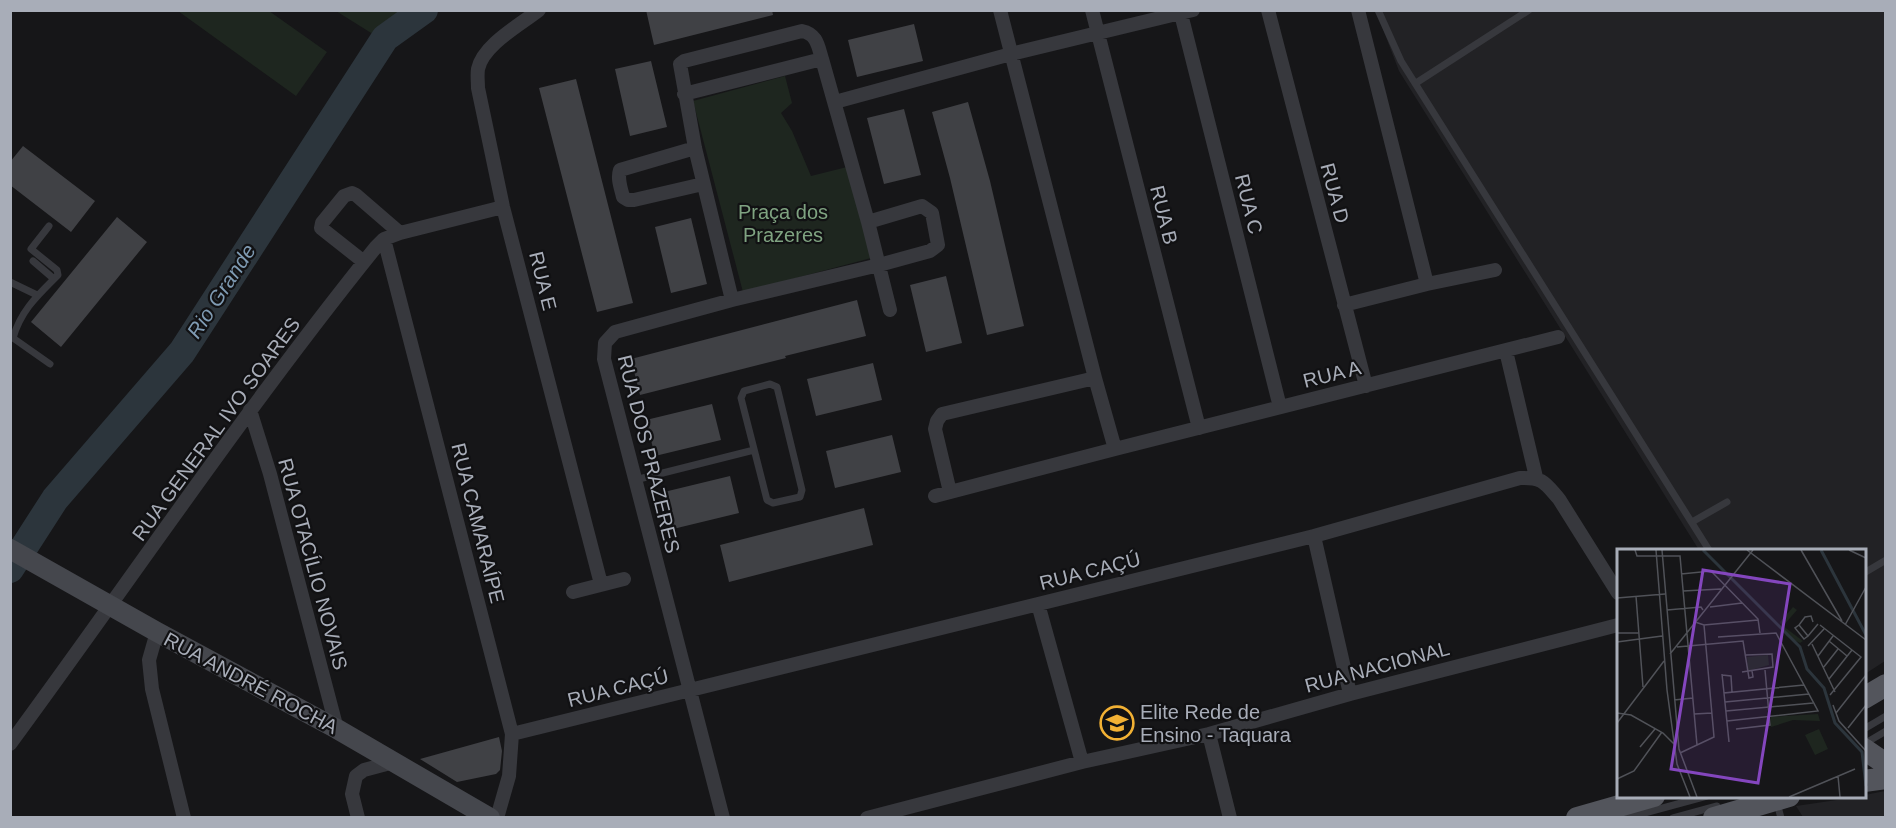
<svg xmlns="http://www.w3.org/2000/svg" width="1896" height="828" font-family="Helvetica,sans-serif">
<rect width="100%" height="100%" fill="#161618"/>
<!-- built -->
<path fill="#222225" d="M1376,11H1885V661L1865,674L1864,550H1699L1399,71Z
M1885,791V817H1803L1796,806L1864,796L1865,795Z"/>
<!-- green -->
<path fill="#1e261f" d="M178,11H269L327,52L296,96Z
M336,11L399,10V11L376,36Z
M785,76L792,103L781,113L792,131L811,176L851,166L875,257L743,292L693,101Z"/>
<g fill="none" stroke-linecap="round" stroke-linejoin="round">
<!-- river -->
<path stroke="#2c353c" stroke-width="28" d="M10,569L55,499L182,352L385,38L424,10"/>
</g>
<!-- building -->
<path fill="#404145" d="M646,10H772L773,15L654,45Z
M914,24L923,61L857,77L848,40Z
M651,61L667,127L630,136L615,69Z
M576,79L633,303L597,312L539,88Z
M968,102L990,181L1024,326L987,335L950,178L932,112Z
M904,109L921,175L884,184L867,118Z
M23,146L95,201L71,232L10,185V162Z
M117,217L147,242L61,347L31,322Z
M691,218L707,284L671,293L655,227Z
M946,276L962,343L926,352L910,285Z
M857,300L866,336L785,356L786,358L640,395L631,359Z
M873,363L882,400L816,416L807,379Z
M712,404L721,440L655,456L646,420Z
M892,435L901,472L835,488L826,451Z
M730,476L739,513L673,529L664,492Z
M864,508L873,545L729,582L720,545Z
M499,737L502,751L500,770L496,774L457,782L420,759Z"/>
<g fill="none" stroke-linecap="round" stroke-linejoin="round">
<!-- service -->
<path stroke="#37383d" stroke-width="7" d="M1378,10L1401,61L1709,550
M1416,83L1529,10
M49,226L31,249L57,270L58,275C38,295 21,310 13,338L50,364
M33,261L54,279
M10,282L37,295
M770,384L777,387L802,490L800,497L773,503L767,500L741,398L744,391Z
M635,480L754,450
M1692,522L1727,502
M1864,573L1886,560
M1864,729L1886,716
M1864,744L1886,731
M1777,803L1781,818
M1626,818L1707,796
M1673,818L1717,806"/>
<!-- minor -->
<path stroke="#37383d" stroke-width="14" d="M539,10C520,25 483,45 478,69C477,75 478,82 478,88L503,207L601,584
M1000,10L1095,378L1115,449L1558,337
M1092,10L1199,428
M1180,10L1280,407
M1268,10L1366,386
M1358,10L1427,284
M684,94L822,59
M835,102L1011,54L1193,10
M695,148L620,170C617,179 621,188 623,197L628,200H634L703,184
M384,239L512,734L509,776L497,818
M364,262L321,228L322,223L344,196L352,193L356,195L400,233
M732,300L695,148L680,64L684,61L802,31C817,34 818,46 822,59L868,222L890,310
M1344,305L1427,284L1495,270
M1506,351L1536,477
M250,410L270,474L337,729
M950,492L935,429L937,421L942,414L1095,378
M935,496L1115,449
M1314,536L1350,694
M573,592L624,579
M1038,604L1082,762
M157,632L149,660L152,689L184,818
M512,734L1314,536L1520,478C1543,477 1545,483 1559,499L1618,593
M1209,734L1230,818
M10,744C132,578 247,407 376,247L384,239L400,233L503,207
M358,818L352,794L356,776L364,770L394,762
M723,818L604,359L605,343L615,332L732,300L879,265L930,251L938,245L932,213L922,206L868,222
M867,818L1082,762L1209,734L1350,694L1618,625"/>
<!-- secondary -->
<path stroke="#45474d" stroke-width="20" d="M10,549L157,632L337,729L490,818"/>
<!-- primary -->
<path stroke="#53555c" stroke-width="22" d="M1864,698L1886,685
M1864,749L1886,764
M1864,781L1886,778
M1577,818L1654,796
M1714,818L1789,796"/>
</g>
<!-- icons -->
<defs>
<g id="school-ring" transform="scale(1.725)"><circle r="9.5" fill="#111113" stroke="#f2b134" stroke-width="1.5"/><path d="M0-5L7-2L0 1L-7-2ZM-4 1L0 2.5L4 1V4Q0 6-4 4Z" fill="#f2b134"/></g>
</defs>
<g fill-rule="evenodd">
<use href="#school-ring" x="1117" y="723"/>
</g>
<g text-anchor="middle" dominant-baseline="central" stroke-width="4.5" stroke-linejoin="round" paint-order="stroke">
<!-- street labels -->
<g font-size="20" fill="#a8adb8" stroke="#111113">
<text transform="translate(1335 193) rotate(75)">RUA D</text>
<text transform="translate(1249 204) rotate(76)">RUA C</text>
<text transform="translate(1164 215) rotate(76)">RUA B</text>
<text transform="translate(543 281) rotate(76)">RUA E</text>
<text transform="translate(1332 374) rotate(-14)">RUA A</text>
<text transform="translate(216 429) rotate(-54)">RUA GENERAL IVO SOARES</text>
<text transform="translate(649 454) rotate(76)">RUA DOS PRAZERES</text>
<text transform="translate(478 523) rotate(76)">RUA CAMARAÍPE</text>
<text transform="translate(313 564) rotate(75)">RUA OTACÍLIO NOVAIS</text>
<text transform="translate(1090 571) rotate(-14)">RUA CAÇÚ</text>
<text transform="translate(1377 667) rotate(-15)">RUA NACIONAL</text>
<text transform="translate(251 683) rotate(28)">RUA ANDRÉ ROCHA</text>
<text transform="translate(618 688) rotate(-14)">RUA CAÇÚ</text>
</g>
<!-- park labels -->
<g font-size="20" fill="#7fa381" stroke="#111113">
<text x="783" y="212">Praça dos<tspan x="783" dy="23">Prazeres</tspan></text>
</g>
<!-- poi labels -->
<g font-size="20" fill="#a8adb8" stroke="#111113" text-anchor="start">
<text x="1140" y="712">Elite Rede de<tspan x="1140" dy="23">Ensino - Taquara</tspan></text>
</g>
<!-- water labels -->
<g font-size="21" font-style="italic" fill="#7f9bb3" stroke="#111113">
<text transform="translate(221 291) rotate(-57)">Rio Grande</text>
</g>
</g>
<!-- overview -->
<g transform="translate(1617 549)">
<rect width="249" height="249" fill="#161618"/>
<path d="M176,58L180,61L166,77L186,92L183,94L169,87L163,73ZM151,106L152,116L131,122L130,108ZM201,165L203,172L176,171L154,178V168ZM202,180L211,200L198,206L188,186Z" fill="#1e261f"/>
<path fill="none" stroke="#2c353c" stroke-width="3" d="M86,1L183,98L190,120L207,139L218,174L245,203L249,237M204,1L249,86"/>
<path fill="none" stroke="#505258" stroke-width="1.5" d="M18,1L20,7H63L80,196M39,1L50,141L60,215L73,248M45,1L62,200L80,248M130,1L249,91M184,1L225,72M232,1L249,9M64,25L94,22L141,70L143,84M66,42L104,40M19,47L26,138M0,49L48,45M93,58L125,54M50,61L84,58L86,61M78,73L87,76L141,71M196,73L194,67L188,68L182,76L191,87L201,75M182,76L178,79L187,90L191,87M203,76L244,108L213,146M228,76L249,38M0,84H22M101,88L159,84L201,162L110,172M212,92L230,107M0,93L45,87M195,95L218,143M191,97L207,80M60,98L126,92L132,129L136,128L135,122M53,105L136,1M201,107L216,87M206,119L221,100M125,123L156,118L155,105L129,106M105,125L107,144M105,126L114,127L115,143M212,130L235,101M57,151L76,149M108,153L192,145M216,156L222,172L249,202M109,162L196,154M0,164L14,166L46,184L57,195M219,164L249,126M77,165L95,164M0,174L47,112M231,179L249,156M119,180L153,176L148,121M112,193L107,144L187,136M23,198L38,180M63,204L97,188L87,76M221,227L223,248M0,230L17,222L45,183M172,248L238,220"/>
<path fill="#8446be" fill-opacity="0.15" stroke="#8446be" stroke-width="3" d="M86,21L173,35L141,234L54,220Z"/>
<rect width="249" height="249" fill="none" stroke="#a8adb8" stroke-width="3"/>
</g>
<!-- border -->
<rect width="1896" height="828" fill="none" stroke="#a8adb8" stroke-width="24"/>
</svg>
